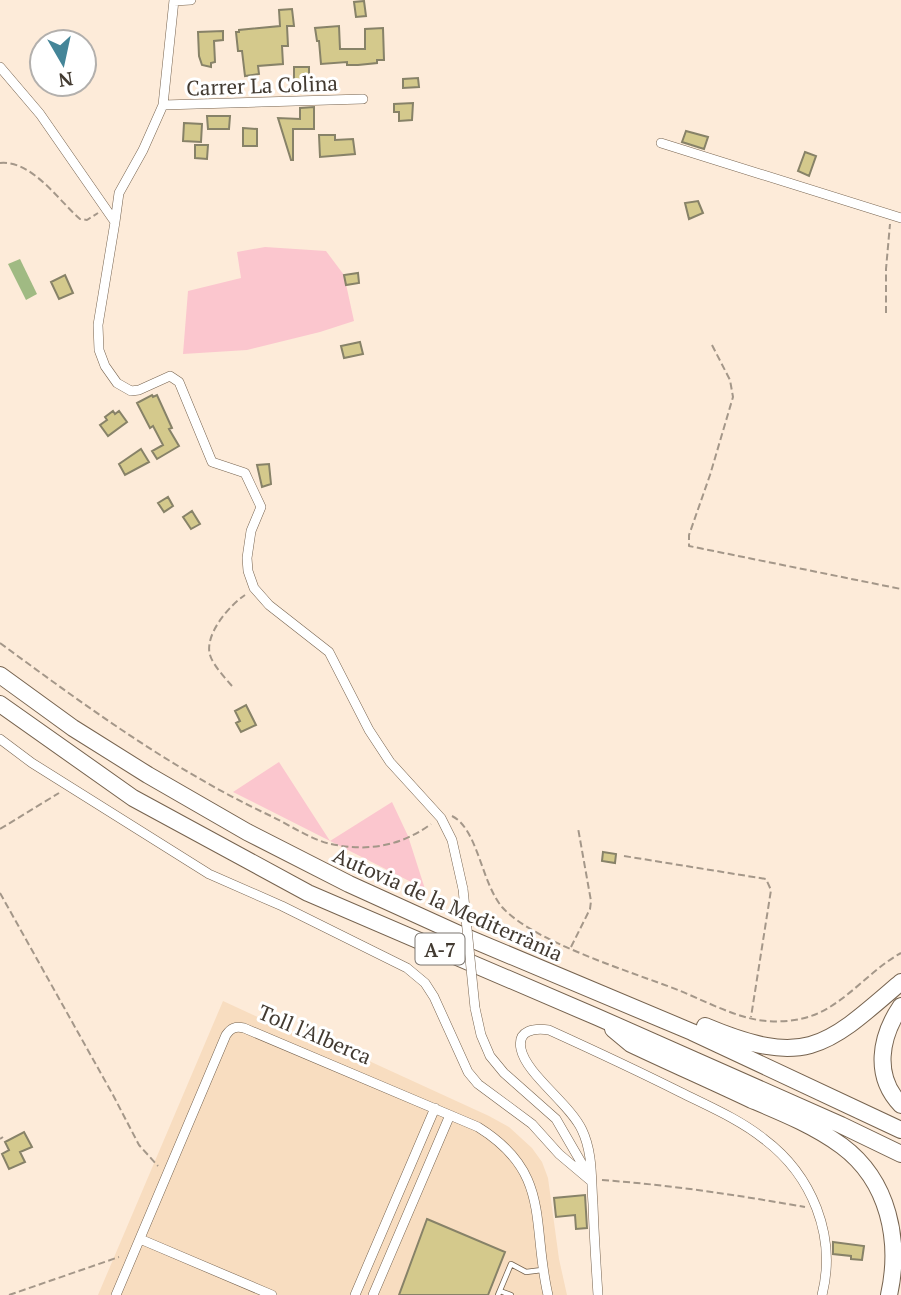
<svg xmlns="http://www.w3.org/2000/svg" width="901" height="1295" font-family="'PT Serif',serif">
<rect width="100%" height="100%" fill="#fdebd9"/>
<!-- built -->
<path fill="#f8ddc0" d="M223,1001L340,1055H356L489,1116L509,1127L532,1148L542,1162L548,1178L559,1259L567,1295H98Z"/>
<!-- green -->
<path fill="#fbc6ce" d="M265,247L326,251L344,275L354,321L320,332L247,350L183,354L188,291L241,278L237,252Z
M279,762L330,841L392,802L408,836L425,889L233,792Z"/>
<!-- water -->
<path fill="#a0ba83" d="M20,259L37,294L26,300L8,264Z"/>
<!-- building -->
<path fill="#d4c98c" stroke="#878268" stroke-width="2" d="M364,1L366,16L356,17L354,2Z
M292,9L294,26H287L288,46H282L283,64L258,66L259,74L245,76L242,51H238L236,32H239V30L280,26L279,10Z
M339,26L340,49H365V29L383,28L384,60H377V63L358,65H347V62L321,64L319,41H317L315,28Z
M223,31V40L214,41L215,62L211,63V67L202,65L199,56L198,32Z
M294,67H309V81L294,82Z
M418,78L419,87L403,88V79Z
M413,103L412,120L399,121V112H394V104Z
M314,107V129H293V160H291L278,118L300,119V108Z
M207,116H230L229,129H208Z
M184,123L202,124L201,142L183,141Z
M243,128L257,129V146H243Z
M686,131L708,137L704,149L682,142Z
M319,135H335V140L353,139L355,154L320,157Z
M195,145H208L207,159L195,158Z
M805,152L816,156L809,176L798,171Z
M698,201L703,213L689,219L685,203Z
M358,273L359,283L346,285L344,275Z
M65,275L73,293L59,299L51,282Z
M360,342L363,354L344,358L341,346Z
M152,395L153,397L157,395L172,428L169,429L179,446L157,459L152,451L163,445L153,426L150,428L137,403Z
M113,411L115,414L119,411L127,422L108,436L100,425L107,420L105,417Z
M141,449L149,462L125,475L119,464Z
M269,464L271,484L262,487L257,465Z
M168,497L173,506L164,512L158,503Z
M192,511L200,524L191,529L183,517Z
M246,705L256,725L241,732L236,723L240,721L235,711Z
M603,852L616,854L615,863L602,861Z
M24,1132L32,1147L20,1152L25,1162L9,1169L2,1154L9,1150L5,1142Z
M585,1195L587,1228L576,1229L575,1215L556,1217L554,1198Z
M427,1219L505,1252L488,1295H399Z
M833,1242L864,1246L862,1260L851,1259V1256L833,1254Z"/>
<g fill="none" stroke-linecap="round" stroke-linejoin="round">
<!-- lane casing -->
<g stroke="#76634f" stroke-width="6">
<path id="lane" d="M500,1291L511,1295
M498,1295L511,1264L526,1272L542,1270"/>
</g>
<!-- street casing -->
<g stroke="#76634f" stroke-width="10">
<path id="street" d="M174,1L191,0
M0,67L40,114L115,222L98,325L99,350L105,366L117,383L131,391L139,390L170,376L179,382L212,462L245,473L261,507L251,531L247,558L248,571L254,588L269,605L329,652L369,730L390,762L441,818L452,840L463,889
M163,105L363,99
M661,143L901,218
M115,222L119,193L143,150L163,105L174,0
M0,739L32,763L209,874L282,906L407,968L425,983L434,997L468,1072L478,1084L532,1124L559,1154L591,1181
M475,1008L481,1035L490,1056L504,1073L556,1119L589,1176
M140,1239L272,1295
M116,1295L226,1035C231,1028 235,1026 244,1028L478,1127C552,1173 531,1222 548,1295
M355,1295L435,1108
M373,1295L450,1115
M598,1295C596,1265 594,1234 593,1204C591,1179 593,1153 582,1130C570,1104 526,1074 521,1049C517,1030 534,1028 549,1030C593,1050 636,1070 680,1092C708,1106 739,1119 764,1139C812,1175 837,1236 822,1295"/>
</g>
<!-- highway casing -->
<g stroke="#76634f" stroke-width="18">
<path id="highway" d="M0,675L73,728L148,775L247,832L349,884L459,934L692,1032L901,1130
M0,704L133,798L308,893L597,1017L841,1125L901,1154
M901,1006C880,1037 873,1076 901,1105
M705,1026C805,1068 825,1048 901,982
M613,1029L631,1044C671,1063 712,1081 752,1100C783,1113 815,1126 842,1146C889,1181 901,1241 889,1295"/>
</g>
<!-- path -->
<path stroke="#a49789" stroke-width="2" stroke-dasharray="7 3.5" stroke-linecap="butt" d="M0,163C32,160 58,200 80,219L87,220L98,213
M886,313V269L890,224
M712,345L730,380L733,397L710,475L689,535V546L901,589
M0,643C87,707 174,771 273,817C291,826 312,840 331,844C368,852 401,846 431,824
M232,686C225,678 213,665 210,655C204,634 230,605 245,595
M452,816C478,829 481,882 502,907C533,942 632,972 678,990C703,1000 730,1015 758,1020C771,1022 787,1022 800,1019C841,1011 866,972 901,953
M0,829L59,793
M624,856L766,879L771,890L751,1017
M0,893L113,1095L139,1145L158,1166
M571,947L590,909L591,901L578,828
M0,1139L3,1137
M602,1180C671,1185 737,1195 805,1207
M9,1295L119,1257"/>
<!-- lane -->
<use href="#lane" stroke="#fff" stroke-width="4.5"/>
<!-- street -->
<use href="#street" stroke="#fff" stroke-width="9"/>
<!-- highway -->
<use href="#highway" stroke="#fff" stroke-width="16"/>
<!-- street-bridge casing -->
<g stroke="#76634f" stroke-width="10" stroke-linecap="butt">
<path id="street-bridge" d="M463,889L475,1008"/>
</g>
<!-- street-bridge -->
<use href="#street-bridge" stroke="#fff" stroke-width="9"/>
</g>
<g text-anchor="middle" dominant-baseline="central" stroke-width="6" stroke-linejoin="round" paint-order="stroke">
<!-- shield labels -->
<rect fill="#fff" stroke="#7b756f" stroke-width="2" x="415.5" y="933.5" width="49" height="31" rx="5"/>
<g font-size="19" font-weight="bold" fill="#423a31">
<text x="440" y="949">A-7</text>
</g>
<!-- street labels -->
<g font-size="21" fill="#423a31" stroke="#fff">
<text transform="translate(262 85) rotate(-2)">Carrer La Colina</text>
<text transform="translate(448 904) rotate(24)">Autovia de la Mediterrània</text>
<text transform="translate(315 1034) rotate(23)">Toll l'Alberca</text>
</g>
</g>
<!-- north arrow -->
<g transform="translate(63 63) rotate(171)"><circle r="33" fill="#ffffff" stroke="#b3b0ad" stroke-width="2"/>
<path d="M0-5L12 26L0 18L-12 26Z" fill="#448598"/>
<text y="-10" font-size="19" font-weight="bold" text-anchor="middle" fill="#423a31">N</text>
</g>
</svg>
